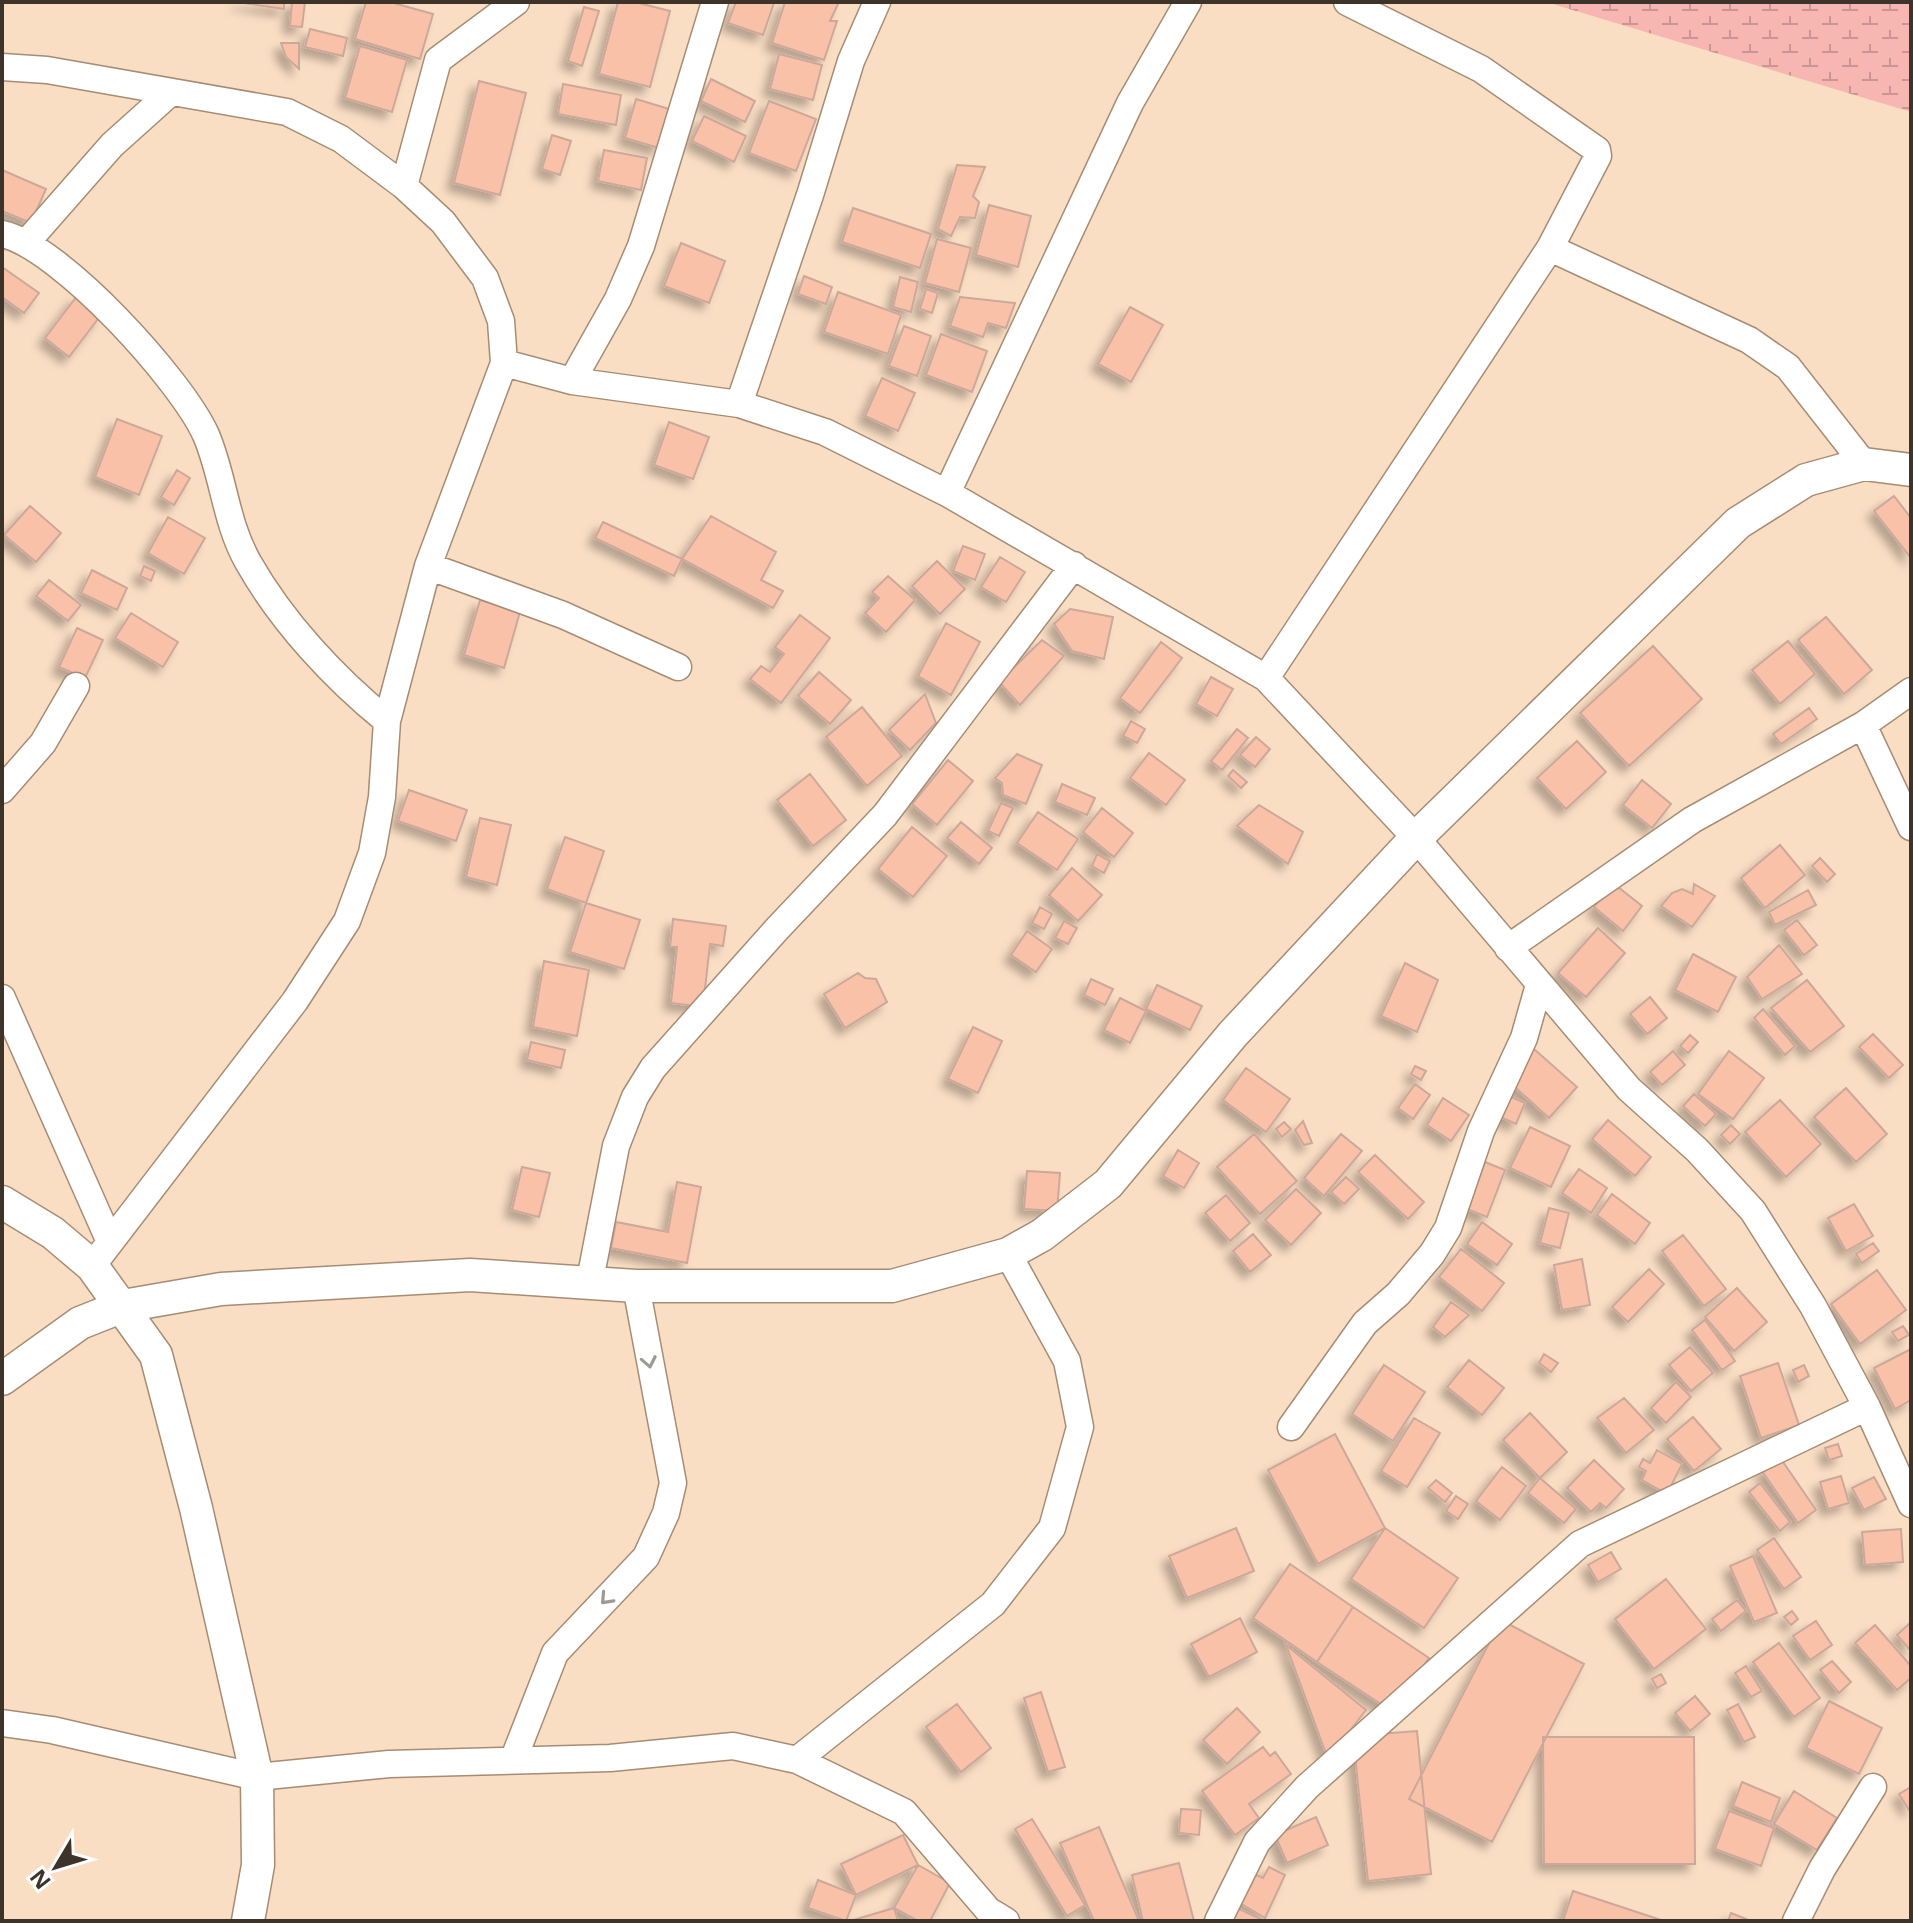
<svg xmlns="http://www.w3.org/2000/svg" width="1913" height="1923" font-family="'Noto Sans',sans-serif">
<defs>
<pattern id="wetland-marsh" width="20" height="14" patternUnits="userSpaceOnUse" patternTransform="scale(2)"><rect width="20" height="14" fill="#f8b6b3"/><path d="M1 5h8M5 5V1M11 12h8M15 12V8" fill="none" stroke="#ca9592"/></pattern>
<filter id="shadow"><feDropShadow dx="-7" dy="7" stdDeviation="4" flood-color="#0004"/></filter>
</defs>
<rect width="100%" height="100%" fill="#fadec4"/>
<!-- wetland -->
<path fill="url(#wetland-marsh)" d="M1546,2H1911V112Z"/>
<!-- building -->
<path fill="#fac1a9" stroke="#cba89a" stroke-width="2" filter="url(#shadow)" d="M237,2H284V9Z
M292,2H305L302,27L290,26Z
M366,2H390L433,14L420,59L355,39Z
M618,2H635L670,11L650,87L599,74Z
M736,2L774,3L763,35L728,23Z
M785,2H839L830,21H837L824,60L772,43Z
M584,7L599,11L582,66L568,61Z
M310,29L347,38L343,56L305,47Z
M281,43H299V69L286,57Z
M360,46L407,60L392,112L345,98Z
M779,54L822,65L813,100L770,89Z
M711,79L755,101L745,122L701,101Z
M479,81L526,93L500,195L454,183Z
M563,84L621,95L616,125L558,114Z
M636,99L669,109L659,148L625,138Z
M769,101L816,119L796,171L749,153Z
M704,116L746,136L734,162L692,141Z
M552,135L571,141L560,175L542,169Z
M604,150L647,158L641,190L598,181Z
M957,165L985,167L973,196L979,202L975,218L960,217L951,236L938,229Z
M2,170L46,189L31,223L2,211Z
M989,205L1031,216L1018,267L976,255Z
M853,208L931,234L920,268L842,242Z
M937,239L971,248L959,292L925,283Z
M681,243L725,261L709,303L664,286Z
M2,267L39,293L24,313L2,297Z
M804,276L832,287L826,304L798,294Z
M900,277L918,282L911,312L893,307Z
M926,289L938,293L932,313L920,309Z
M838,292L901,315L888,354L824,332Z
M77,296L101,315L69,357L45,338Z
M960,297L1015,303L1006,328L988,323L983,337L950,326Z
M1130,307L1163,325L1131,382L1098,364Z
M904,326L931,336L917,376L889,366Z
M941,334L987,351L972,392L926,375Z
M882,378L915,393L898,431L865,416Z
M117,419L162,436L139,495L95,477Z
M669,422L709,437L693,479L654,465Z
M177,470L190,478L174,505L161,497Z
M1894,496L1911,518V558L1874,511Z
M30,506L61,533L36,562L4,535Z
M711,516L776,552L761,580L783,591L773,608L682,559Z
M168,517L205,538L184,574L148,553Z
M603,522L682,559L674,576L595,538Z
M963,546L985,554L975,580L953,571Z
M1000,557L1025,572L1006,602L981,587Z
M937,561L965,589L940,614L912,586Z
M144,566L155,571L151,581L140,576Z
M92,570L127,588L117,610L81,593Z
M888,576L915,600L886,632L865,613L879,598L872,592Z
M49,580L81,605L68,621L36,596Z
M480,600L520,612L504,668L464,655Z
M1070,609L1113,617L1104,659L1072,651L1054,624Z
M131,613L178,642L163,667L115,638Z
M800,615L830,638L781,703L750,679L761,666L770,672L784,654L775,647Z
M1826,617L1872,670L1844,694L1798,640Z
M946,623L980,642L951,695L918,676Z
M77,628L103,640L85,678L59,667Z
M1042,640L1064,656L1020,705L999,682Z
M1788,641L1815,674L1780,704L1752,670Z
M1161,642L1182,658L1140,713L1120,698Z
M1653,646L1702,699L1629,766L1580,713Z
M819,672L851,700L830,724L798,696Z
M1211,677L1233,689L1217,716L1196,704Z
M925,694L936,723L910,750L889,730Z
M862,707L902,756L867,786L826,737Z
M1809,708L1817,719L1781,744L1773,734Z
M1131,721L1145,729L1137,743L1123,736Z
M1237,729L1248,738L1222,770L1211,761Z
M1256,737L1270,749L1255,767L1240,755Z
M1577,741L1606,772L1566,809L1537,778Z
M1149,753L1185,780L1166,805L1130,778Z
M1017,754L1042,765L1026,804L1003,795L1002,783L995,778Z
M948,760L973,781L937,825L912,804Z
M1233,770L1247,782L1241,788L1228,776Z
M810,774L846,820L813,846L777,800Z
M1642,780L1671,804L1652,828L1623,805Z
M1062,784L1095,798L1087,815L1055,802Z
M409,790L467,810L456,841L398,821Z
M1001,803L1013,808L999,836L988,831Z
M1259,805L1303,832L1288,864L1237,826Z
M1102,808L1133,833L1114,857L1083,832Z
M1038,812L1078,839L1057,870L1017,843Z
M480,818L511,825L497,885L466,877Z
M961,822L992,848L979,864L947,838Z
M912,827L947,856L913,897L878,869Z
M565,837L604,851L586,903L547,889Z
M1780,845L1805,875L1765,908L1741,878Z
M1097,854L1110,861L1104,873L1092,866Z
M1820,858L1835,874L1827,882L1812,866Z
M1072,868L1102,895L1078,921L1049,895Z
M1613,883L1642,906L1623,931L1594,907Z
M1694,884L1715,896L1692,927L1661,906L1672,893L1682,889L1693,894Z
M1808,890L1816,905L1775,925L1769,912Z
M586,903L640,920L624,969L570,952Z
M1040,907L1052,914L1044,929L1032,923Z
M673,919L726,926L723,946L710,944L703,1007L671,1003L677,947H670Z
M1797,920L1817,945L1804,955L1784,930Z
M1064,921L1077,928L1068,944L1055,938Z
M1598,928L1625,953L1586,997L1558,973Z
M1027,931L1052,949L1036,972L1011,955Z
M1779,945L1802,974L1762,999L1747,977Z
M1693,954L1736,977L1718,1012L1675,990Z
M544,961L589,970L577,1036L533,1027Z
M1405,963L1438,980L1417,1032L1381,1016Z
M858,973L865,978L876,979L887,1002L845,1028L824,994Z
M1091,979L1113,989L1105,1005L1084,995Z
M1807,980L1844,1026L1810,1052L1771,1008Z
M1157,985L1202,1006L1190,1030L1146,1009Z
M1650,997L1667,1018L1647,1034L1630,1014Z
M1120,998L1146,1011L1130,1043L1104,1030Z
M1763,1009L1795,1046L1785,1055L1754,1018Z
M973,1027L1002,1041L978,1093L948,1079Z
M1873,1034L1903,1065L1889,1078L1859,1047Z
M1690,1035L1698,1042L1688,1053L1680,1046Z
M531,1042L565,1050L561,1068L527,1060Z
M1534,1049L1577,1087L1549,1118L1506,1079Z
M1673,1051L1685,1065L1662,1085L1650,1072Z
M1729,1051L1764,1078L1733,1119L1698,1094Z
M1415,1066L1426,1071L1421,1080L1411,1074Z
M1246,1068L1290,1099L1266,1132L1223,1100Z
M1415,1084L1430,1095L1413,1119L1398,1108Z
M1846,1088L1887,1134L1856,1162L1814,1117Z
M1694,1094L1716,1114L1705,1126L1683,1106Z
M1507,1095L1525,1103L1516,1124L1498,1116Z
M1443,1098L1469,1115L1451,1141L1427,1125Z
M1780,1100L1821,1144L1786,1177L1745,1132Z
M1608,1120L1651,1157L1635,1176L1592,1139Z
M1303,1121L1312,1143L1304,1145L1295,1130Z
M1284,1122L1291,1129L1282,1137L1276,1129Z
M1731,1125L1740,1134L1730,1144L1721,1135Z
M1530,1127L1570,1146L1551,1187L1510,1168Z
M1254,1134L1297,1181L1260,1214L1217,1167Z
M1341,1134L1362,1151L1324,1196L1304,1178Z
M1178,1150L1199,1163L1184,1188L1163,1176Z
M1375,1155L1424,1202L1408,1219L1358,1172Z
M1485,1162L1505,1170L1487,1217L1467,1209Z
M522,1167L550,1173L539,1217L512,1210Z
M1579,1169L1607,1188L1591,1213L1562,1193Z
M1027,1171L1060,1173L1057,1211L1024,1209Z
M1346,1177L1359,1189L1344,1204L1331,1192Z
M677,1182L701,1187L687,1263L611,1248L616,1222L668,1232Z
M1296,1189L1321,1213L1291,1245L1265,1220Z
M1612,1194L1650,1223L1635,1244L1597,1215Z
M1226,1195L1250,1223L1230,1241L1205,1213Z
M1854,1204L1873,1236L1846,1251L1828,1218Z
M1549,1208L1569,1213L1560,1248L1540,1243Z
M1482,1222L1512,1244L1497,1265L1467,1244Z
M1253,1234L1271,1255L1250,1272L1233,1251Z
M1683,1235L1726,1289L1704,1306L1662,1251Z
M1873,1243L1879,1251L1862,1263L1856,1254Z
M1461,1249L1504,1283L1482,1311L1439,1277Z
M1582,1259L1590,1305L1562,1310L1554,1265Z
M1649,1269L1664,1284L1628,1322L1612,1307Z
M1877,1270L1906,1310L1860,1344L1831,1304Z
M1737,1288L1767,1322L1734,1351L1705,1317Z
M1451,1302L1469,1315L1445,1337L1433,1327Z
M1705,1320L1735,1361L1722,1370L1692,1330Z
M1903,1326L1909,1335L1898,1341L1892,1332Z
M1690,1347L1713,1373L1691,1391L1669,1365Z
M1911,1349V1400L1895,1409L1874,1368Z
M1544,1354L1558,1363L1551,1372L1539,1363Z
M1469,1360L1504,1388L1482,1415L1447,1387Z
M1778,1363L1799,1425L1761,1438L1740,1376Z
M1384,1365L1425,1392L1393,1441L1352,1414Z
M1804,1365L1809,1376L1798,1382L1793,1370Z
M1676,1382L1691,1397L1666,1423L1651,1408Z
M1624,1398L1654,1430L1626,1453L1597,1418Z
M1530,1413L1567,1452L1540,1478L1503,1440Z
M1693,1417L1721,1449L1694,1471L1667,1439Z
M1414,1418L1440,1433L1407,1487L1381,1471Z
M1335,1434L1385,1528L1318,1564L1268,1470Z
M1838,1444L1842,1456L1829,1460L1825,1448Z
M1657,1450L1682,1464L1667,1494L1642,1480L1646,1471L1639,1467L1643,1459L1650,1463Z
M1781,1459L1816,1510L1798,1523L1762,1471Z
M1594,1460L1624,1489L1606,1508L1600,1503L1591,1512L1567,1488Z
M1502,1467L1526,1486L1500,1520L1476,1501Z
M1841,1476L1849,1503L1828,1509L1820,1482Z
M1874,1477L1886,1499L1864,1510L1852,1488Z
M1540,1478L1576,1509L1564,1523L1528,1493Z
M1436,1480L1452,1493L1445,1502L1428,1488Z
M1760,1483L1790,1522L1780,1531L1749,1492Z
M1456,1496L1468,1504L1458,1519L1446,1511Z
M1236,1528L1254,1571L1187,1598L1169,1556Z
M1385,1528L1458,1578L1424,1628L1351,1579Z
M1901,1529L1903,1562L1865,1565L1862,1532Z
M1774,1538L1801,1577L1784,1589L1757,1550Z
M1611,1552L1621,1569L1598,1582L1588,1565Z
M1753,1556L1777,1613L1754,1622L1730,1566Z
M1290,1564L1353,1607L1317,1662L1253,1618Z
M1666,1579L1706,1629L1654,1669L1615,1619Z
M1737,1600L1746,1611L1721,1631L1712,1619Z
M1353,1607L1429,1658L1393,1712L1317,1662Z
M1792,1611L1798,1619L1791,1625L1784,1617Z
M1240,1618L1257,1652L1209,1677L1191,1644Z
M1501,1620L1584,1664L1492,1842L1409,1799Z
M1816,1621L1832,1645L1810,1660L1793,1636Z
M1911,1622V1651L1897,1635Z
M1875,1625L1911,1666V1678L1897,1690L1855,1643Z
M1779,1643L1820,1698L1794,1717L1753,1662Z
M1286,1645L1366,1710L1328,1759Z
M1832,1661L1851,1682L1839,1693L1820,1670Z
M1746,1666L1762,1691L1751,1697L1735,1673Z
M1661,1674L1666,1683L1657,1688L1652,1679Z
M1041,1692L1065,1767L1048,1772L1024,1698Z
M1695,1696L1710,1714L1690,1731L1675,1713Z
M1829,1701L1882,1728L1859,1774L1806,1748Z
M957,1704L991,1748L961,1772L926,1727Z
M1738,1704L1755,1737L1744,1742L1727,1710Z
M1237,1708L1260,1732L1227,1764L1203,1740Z
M1417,1731L1431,1874L1368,1881L1353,1736Z
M1543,1737H1694L1695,1864H1544Z
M1263,1747L1270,1756L1275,1752L1291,1774L1249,1804L1259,1818L1235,1835L1202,1791Z
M1742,1782L1780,1798L1771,1822L1733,1806Z
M1911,1787V1809L1909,1810L1899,1794Z
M1794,1791L1837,1818L1817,1850L1774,1824Z
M1181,1809L1201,1810L1199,1835L1179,1833Z
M1729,1811L1774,1828L1761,1866L1715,1849Z
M1316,1817L1328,1845L1287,1863L1275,1835Z
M1032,1819L1085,1905L1067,1916L1015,1829Z
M1099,1827L1139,1921H1094L1060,1843Z
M903,1835L918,1865L856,1895L841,1864Z
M1179,1863L1194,1921H1143L1132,1875Z
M918,1865L950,1883L930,1921H918L894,1908Z
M1269,1867L1285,1875L1265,1918L1240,1903L1254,1874L1263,1878Z
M818,1880L856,1895L846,1921L808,1908Z
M1573,1891L1664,1921H1563Z
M1235,1907L1265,1921H1228Z
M894,1908L898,1921H850Z
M1731,1913L1751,1921H1728Z"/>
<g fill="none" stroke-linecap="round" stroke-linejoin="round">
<!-- minor casing -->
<g stroke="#a68c74" stroke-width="29">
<path id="minor" d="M1347,2L1481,69L1597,150L1598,156L1550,248
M2,67L47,70L287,112L341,139L404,186L443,222L485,278L501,321L504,363L428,566L387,721L382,797L372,853L347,921L295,1001L92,1266
M404,186L438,60L516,2
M2,234C60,246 182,381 206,435C224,477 225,521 248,562C282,622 334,678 387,721
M26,243L112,145L171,92
M504,363L572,381L739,404L825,432L947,493L1266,678L1416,838L1629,1089L1697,1150L1753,1211L1813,1306L1867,1407L1911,1504
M572,381L618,299L641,246L715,2
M739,404L810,195L851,61L877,2
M947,493L1130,103L1188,2
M428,566L563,615L678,667
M1266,678L1550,248L1749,340L1788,367L1864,464
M1863,725L1911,827
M2,790L43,743L76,686
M1508,948L1692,820L1863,725L1911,691
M2,998L110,1242
M590,1280L616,1146L635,1097L653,1068L776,930L885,815L1074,565
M1291,1427L1365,1323L1398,1294L1432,1254L1448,1228L1481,1131L1524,1038L1539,985
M2,1723L52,1730L257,1777L389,1764L610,1758L733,1746L797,1760L904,1812L988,1910L1006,1921
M514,1758L555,1653L646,1557L666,1513L673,1483L636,1286
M797,1760L993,1604L1052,1528L1080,1427L1067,1361L1008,1254
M1218,1921L1257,1842L1307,1787L1580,1544L1867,1407
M1796,1921L1822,1869L1873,1787"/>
</g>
<!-- tertiary casing -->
<g stroke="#a68c74" stroke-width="35">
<path id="tertiary" d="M2,1202L53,1233L92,1266L156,1355L196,1508L257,1777L258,1865L248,1921
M2,1379L80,1323L123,1306L221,1289L470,1275L636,1286H892L1008,1254L1042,1235L1108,1184L1233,1034L1416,838L1738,523L1806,480L1864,464L1911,470"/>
</g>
<!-- minor -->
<use href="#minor" stroke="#fff" stroke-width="26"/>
<!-- tertiary -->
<use href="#tertiary" stroke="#fff" stroke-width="32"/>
</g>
<!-- one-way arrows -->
<defs><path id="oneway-chevron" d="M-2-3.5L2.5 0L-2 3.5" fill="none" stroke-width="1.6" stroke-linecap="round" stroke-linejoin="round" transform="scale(2)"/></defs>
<g stroke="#9e9994">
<use href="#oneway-chevron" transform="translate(649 1362) rotate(79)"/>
<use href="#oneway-chevron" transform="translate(606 1599) rotate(133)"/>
</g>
<!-- border -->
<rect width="1913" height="1923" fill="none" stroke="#3e3329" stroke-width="8"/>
<!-- north arrow -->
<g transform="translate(56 1867) rotate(232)" stroke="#ffffff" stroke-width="6" paint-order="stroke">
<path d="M0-6L14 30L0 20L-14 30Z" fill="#3e3329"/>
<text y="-12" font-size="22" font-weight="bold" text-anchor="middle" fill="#3e3329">N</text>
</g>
</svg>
